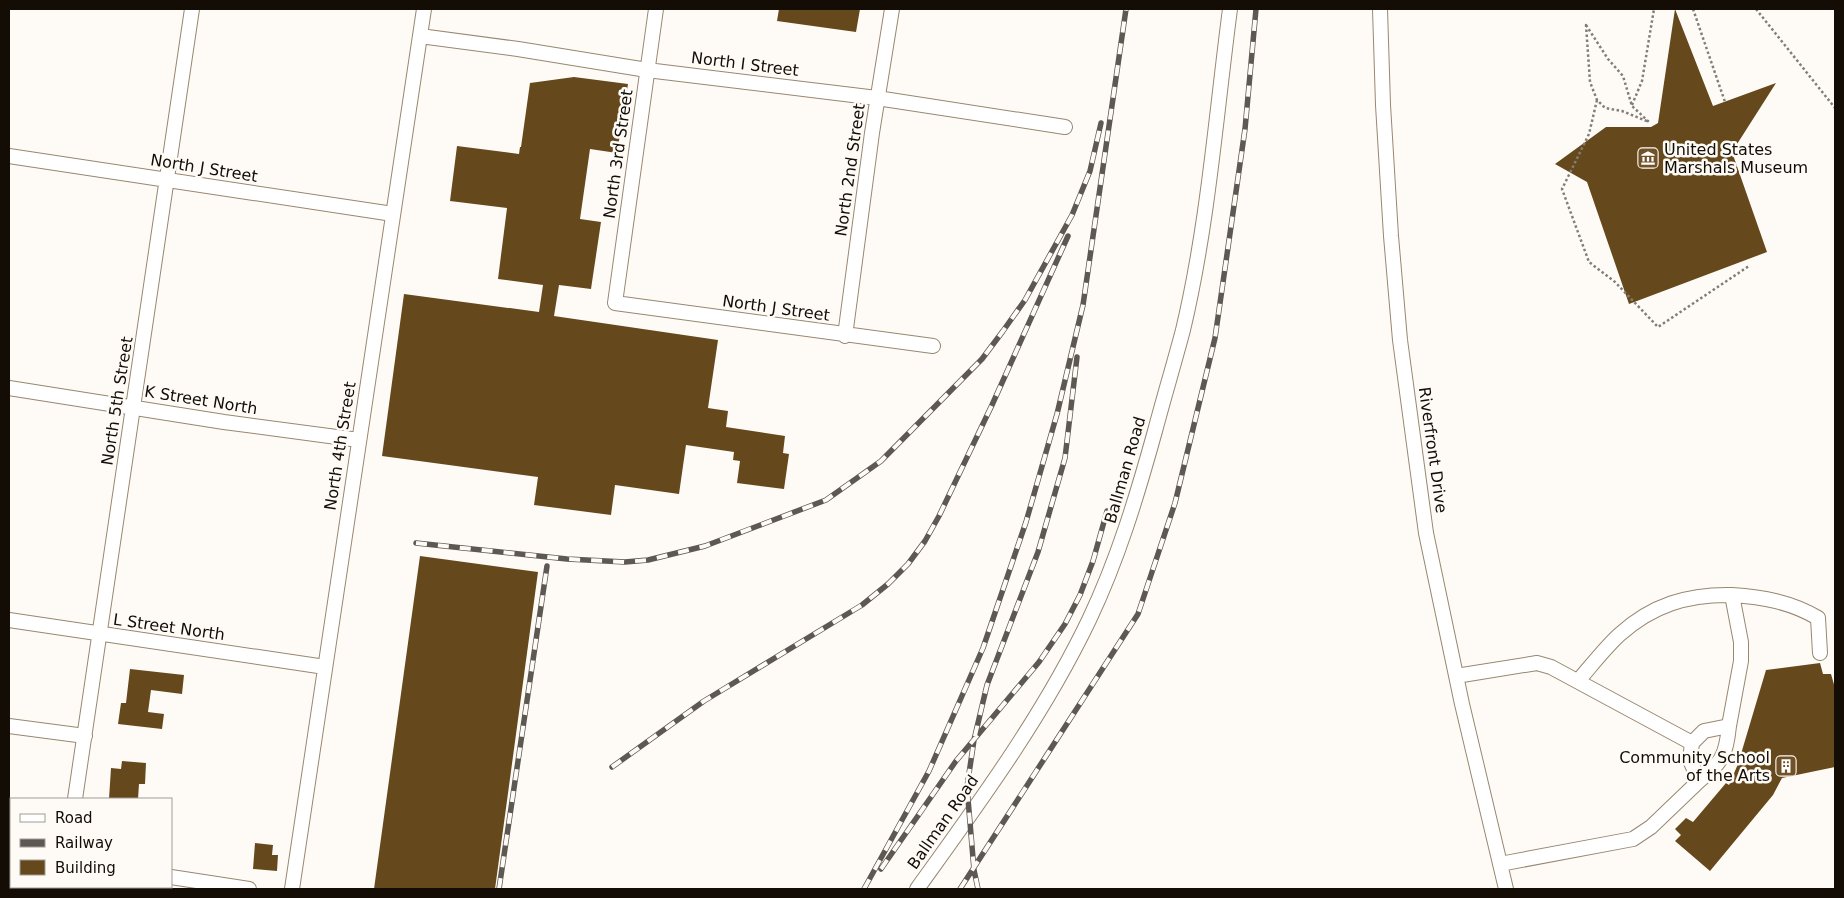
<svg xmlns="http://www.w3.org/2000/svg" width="1844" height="898" font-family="'DejaVu Sans',sans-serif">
<rect width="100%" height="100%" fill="#fefbf6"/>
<!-- building -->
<path fill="#66481d" d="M779,9H860L856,32L777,21Z
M1675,9L1713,106L1776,83L1732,152L1767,252L1629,304L1587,182L1555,164L1606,127H1651L1658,123Z
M574,77L628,84L617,153L590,149L580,219L601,222L591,289L559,285L554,316L718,340L708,408L728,411L726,427L785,436L783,453L789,454L784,489L737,483L740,461L733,460L734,452L686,445L679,494L615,485L611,515L534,505L538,477L382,456L404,294L539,312L543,285L498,279L507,208L450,201L457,146L519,154L520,147H521L530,83Z
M420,556L538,572L495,889H374Z
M1820,663L1823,674H1831L1835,688V767L1782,778L1773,795L1710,871L1675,841L1681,835L1675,829L1686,818L1693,822L1726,783L1729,785L1738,764L1766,670Z
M130,669L184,675L182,694L151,690L148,712L164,714L162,729L118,724L121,703H126Z
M122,761L146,763L145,784H139L138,799H109L111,768L121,769Z
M255,843L273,845L272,855H278L277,871L253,869Z"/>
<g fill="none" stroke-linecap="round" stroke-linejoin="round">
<!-- minor casing -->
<g stroke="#988771" stroke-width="16">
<path id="minor" d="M656,9L615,303L933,346
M1380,9L1383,105L1391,236L1400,340L1426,533L1462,704L1506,889
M420,36L518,49L647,70L877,98L1065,127
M9,156L393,214
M845,336L872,133L892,9
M9,388L224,422L359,440
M1732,595C1763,597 1791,602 1818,618L1820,653
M9,620L325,667
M1456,676L1537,663L1551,667L1692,743L1690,760L1699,781L1651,827L1633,839L1500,864
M1578,681C1591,666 1604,649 1619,635C1652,605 1688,594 1732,595L1741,642V661L1729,726L1704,731L1692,743
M9,726L85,736
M1699,781C1722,761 1726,757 1729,726
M75,799L192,9
M9,852L11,853
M171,877L249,889
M62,889V887
M292,889L424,9
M917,889C979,803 1043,716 1089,620C1118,559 1137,496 1155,431C1164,397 1174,364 1183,330C1208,225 1216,115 1230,9"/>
</g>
<!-- path -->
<path stroke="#827e77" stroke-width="2.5" stroke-dasharray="2.5 2.5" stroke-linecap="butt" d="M1693,9L1725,102
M1756,9L1835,108
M1586,25L1608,59L1623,76L1632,106L1649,122L1622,111L1605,108L1597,100L1590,82Z
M1597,100L1589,134L1562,189L1589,262L1615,282L1658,327L1749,266
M1632,105L1642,81L1654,9"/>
<!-- minor -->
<use href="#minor" stroke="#fff" stroke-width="14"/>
<!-- rail casing -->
<g stroke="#5d5851" stroke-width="5.5">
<path id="rail" d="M416,543L567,559L625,562L648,560L705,546L826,500L881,461L982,359L1003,331L1025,300L1072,215L1090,171L1101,123
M612,767L704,701L862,605L888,584L908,564L925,541L939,516L992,405L1068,236
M881,869L956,761L1039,662L1065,624L1080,595L1093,561L1107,511
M499,889L547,566
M864,889L929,771L983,648L1026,522L1057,414L1083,305L1126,9
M960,889L1138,614L1175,503L1215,338L1245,129L1256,9
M978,889L974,870L967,787L974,740L987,685L1038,552L1065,458L1077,357"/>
</g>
<!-- rail -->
<use href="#rail" stroke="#fefbf6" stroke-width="4" stroke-dasharray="11" stroke-linecap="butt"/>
</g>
<!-- icons -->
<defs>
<g id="museum-square" transform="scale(1.125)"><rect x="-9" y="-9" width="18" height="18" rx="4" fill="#715127" stroke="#fefbf6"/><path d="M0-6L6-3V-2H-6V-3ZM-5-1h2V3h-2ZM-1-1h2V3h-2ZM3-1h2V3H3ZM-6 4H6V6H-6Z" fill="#fff"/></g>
<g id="building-square" transform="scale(1.125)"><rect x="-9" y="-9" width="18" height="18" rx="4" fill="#715127" stroke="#fefbf6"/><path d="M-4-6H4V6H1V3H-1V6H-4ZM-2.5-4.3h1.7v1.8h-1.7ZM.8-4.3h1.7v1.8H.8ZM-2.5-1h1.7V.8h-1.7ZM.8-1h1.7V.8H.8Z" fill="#fff"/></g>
</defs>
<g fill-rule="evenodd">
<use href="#museum-square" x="1648" y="158"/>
<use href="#building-square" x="1786" y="766"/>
</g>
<g text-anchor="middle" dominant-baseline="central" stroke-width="5" stroke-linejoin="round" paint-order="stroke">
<!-- street labels -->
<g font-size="16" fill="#130d06" stroke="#fefbf6">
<text transform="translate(745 64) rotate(7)">North I Street</text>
<text transform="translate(618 154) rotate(-82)">North 3rd Street</text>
<text transform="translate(204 168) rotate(9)">North J Street</text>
<text transform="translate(850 170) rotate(-82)">North 2nd Street</text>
<text transform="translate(776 308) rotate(8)">North J Street</text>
<text transform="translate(201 400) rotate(9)">K Street North</text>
<text transform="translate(117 401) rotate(-81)">North 5th Street</text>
<text transform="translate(340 446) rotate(-81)">North 4th Street</text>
<text transform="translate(1433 450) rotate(82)">Riverfront Drive</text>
<text transform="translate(1125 470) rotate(-74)">Ballman Road</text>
<text transform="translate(169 627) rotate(8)">L Street North</text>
<text transform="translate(943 822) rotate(-55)">Ballman Road</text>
</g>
<!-- poi labels -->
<g font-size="16" fill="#130d06" stroke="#fefbf6" text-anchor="start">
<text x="1664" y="149">United States<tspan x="1664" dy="18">Marshals Museum</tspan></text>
<text x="1770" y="757" text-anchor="end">Community School<tspan x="1770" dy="18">of the Arts</tspan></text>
</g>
</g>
<!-- border -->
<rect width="1844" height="898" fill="none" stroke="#130d06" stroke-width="20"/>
<!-- legend -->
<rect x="10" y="798" width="162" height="90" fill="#fefbf6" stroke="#a09c96"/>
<rect x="20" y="814" width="25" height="8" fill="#ffffff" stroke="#a09c96"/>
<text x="55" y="823" font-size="15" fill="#130d06">Road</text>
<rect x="20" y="839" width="25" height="8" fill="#5d5851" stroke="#a09c96"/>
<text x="55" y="848" font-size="15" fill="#130d06">Railway</text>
<rect x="20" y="860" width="25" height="15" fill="#66481d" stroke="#a09c96"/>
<text x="55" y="873" font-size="15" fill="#130d06">Building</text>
</svg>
